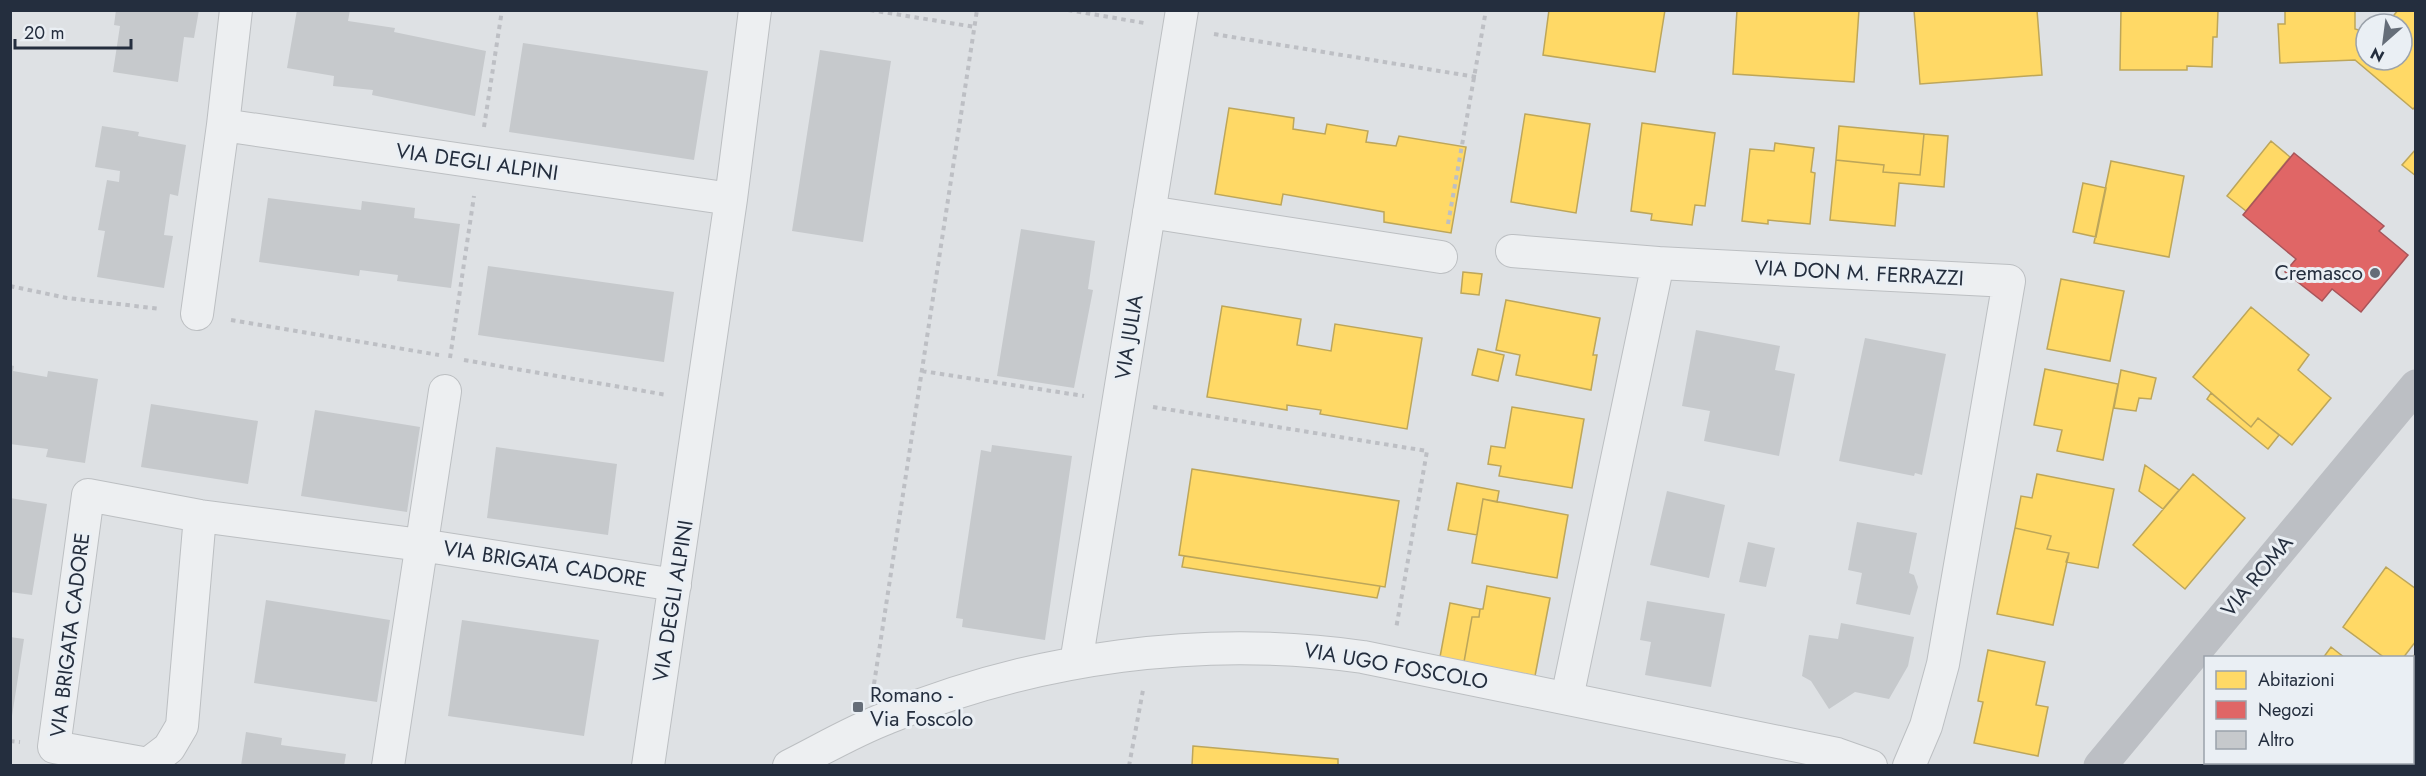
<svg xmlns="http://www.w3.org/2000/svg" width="2426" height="776" font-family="Jost,sans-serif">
<rect width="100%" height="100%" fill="#dee1e4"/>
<!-- homes -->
<path fill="#ffd966" stroke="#bda65a" stroke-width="1.5" d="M1549,10H1665L1655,72L1543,55Z
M1737,10H1859L1854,82L1733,74Z
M1914,10H2037L2042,75L1920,84Z
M2121,10H2218L2217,37H2213L2212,67L2187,66V70H2120Z
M2285,10H2355V29L2366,32V60H2402V24H2387L2398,10H2416V106L2413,109L2355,60L2280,63L2278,24H2285Z
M1229,108L1294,118L1293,129L1325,134L1327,124L1368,131L1366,142L1396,146L1399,136L1466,147L1451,233L1384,222V212L1283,194L1281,205L1215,194Z
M1525,114L1590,124L1576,213L1511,202Z
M1642,123L1715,133L1705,206L1695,205L1692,225L1651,220L1652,214L1631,211Z
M1839,126L1924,134L1920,175L1883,172L1884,165L1836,160Z
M1924,134L1948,136L1944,187L1899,183L1895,226L1830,220L1836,160L1884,165L1883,172L1920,175Z
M2271,141L2290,157L2246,211L2227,196Z
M1775,143L1814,148L1811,172L1815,173L1810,224L1768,220V224L1742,221L1750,149L1774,151Z
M2416,149V176L2402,165Z
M2111,161L2184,176L2169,257L2094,243Z
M2083,183L2106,188L2096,237L2073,232Z
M1463,272L1482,274L1479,295L1461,293Z
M2061,279L2124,291L2110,361L2047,349Z
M1506,300L1600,318L1593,355H1597L1591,390L1516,375L1520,355L1496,350Z
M1222,306L1301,319L1297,345L1331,351L1335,324L1422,338L1407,429L1320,414L1321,410L1287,405V410L1207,397Z
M2251,307L2309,355L2298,370L2331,398L2292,445L2258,418L2251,427L2193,377Z
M1478,349L1504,355L1498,381L1472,375Z
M2045,369L2118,384L2103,460L2057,451L2062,430L2034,425Z
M2121,370L2156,378L2151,399L2139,398L2136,411L2114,408Z
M2211,393L2251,427L2258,418L2279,435L2268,449L2207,399Z
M1512,407L1584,419L1572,488L1499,476L1501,466L1488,464L1491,446L1505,448Z
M2145,465L2179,490L2163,509L2139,491Z
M1192,469L1399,501L1385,587L1179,555Z
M2037,474L2114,489L2098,568L2066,562L2069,553L2047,549L2051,536L2015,528L2021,496L2032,498Z
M2193,474L2245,518L2185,589L2133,545Z
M1457,483L1499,491L1497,502L1483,499L1477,535L1448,530Z
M1483,499L1568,515L1557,578L1472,563Z
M2015,528L2051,536L2047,549L2069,553L2053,625L1997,614Z
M1184,556L1380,586L1377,598L1182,567Z
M2386,567L2416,589V641L2403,658H2385L2343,627Z
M1487,586L1550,598L1535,676L1464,662L1472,617H1479L1480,609H1483Z
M1450,603L1480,609L1479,617H1472L1464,662L1440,657Z
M2331,647L2345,658H2323Z
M1988,650L2045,662L2036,705L2048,707L2038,756L1974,743L1983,702L1978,701Z
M2416,653V684L2412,682V658Z
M2412,682L2416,684V702L2412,706Z
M1193,746L1338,759V766H1192Z
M2248,762H2321L2325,766H2245Z"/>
<!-- shops -->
<path fill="#e06666" stroke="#a8555a" stroke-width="1.5" d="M2294,153L2384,226L2379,231L2408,255L2361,312L2332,289L2322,301L2285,272L2296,259L2243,215Z"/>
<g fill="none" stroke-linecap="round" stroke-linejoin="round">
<!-- stream -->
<path stroke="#aabed2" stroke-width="12" d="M2412,727L2416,722
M2389,766L2391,762"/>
</g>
<!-- building -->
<path fill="#c6c9cc" d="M116,10H199L194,38L184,37L178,82L113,72L120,26L114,25Z
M297,10H350L348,21L395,28L394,32L486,51L475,116L372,95L373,90L333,86L334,76L287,68Z
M523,43L708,71L694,160L509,132Z
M820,50L891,61L863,242L792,231Z
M102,126L139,132L138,136L186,145L178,196L170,194L164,235L173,236L164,288L97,277L105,231L98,230L107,180L119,182L120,171L95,167Z
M268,198L361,210L362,201L415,208L414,218L460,224L451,288L397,281L398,275L360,270L359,276L259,262Z
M1021,229L1095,241L1088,289L1093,290L1074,388L997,376Z
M488,266L674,292L664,362L478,335Z
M1696,330L1780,346L1775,370L1795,374L1779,456L1704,441L1710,411L1682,406Z
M1865,338L1946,354L1922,475L1915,473L1914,476L1839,461Z
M10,365L14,366L13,371L47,377L48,371L98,379L85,463L46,457L48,449L10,444Z
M151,404L258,421L248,484L141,467Z
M315,410L420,427L407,512L301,496Z
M992,445L1072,456L1045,640L962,627L963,619L956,618L981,450L991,452Z
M496,447L617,464L608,535L487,518Z
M1667,491L1725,505L1709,578L1650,565Z
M10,498L47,504L32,595L10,592Z
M1857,522L1917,533L1909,573L1914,575L1918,587L1910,615L1856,604L1862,573L1848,570Z
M1748,542L1775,548L1766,587L1739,582Z
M266,600L390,620L377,702L254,683Z
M1647,601L1725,614L1711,687L1645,675L1651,642L1640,640Z
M462,620L599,640L584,736L448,716Z
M1841,623L1914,637L1908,666L1889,699L1855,692L1829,709L1811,681L1802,676L1809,635L1838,639Z
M10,637L24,639L12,716L10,715Z
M246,732L282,738L281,745L346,754L344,766H241Z"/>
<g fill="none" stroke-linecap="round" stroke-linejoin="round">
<!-- street casing -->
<g stroke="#bcbfc2" stroke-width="34">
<path id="street" d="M236,10L223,125L731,199
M1149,212L1441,257
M1512,251L1658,263
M197,314L223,125
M200,516L182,726L169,748L148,764L54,747L88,495L200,516L421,545L675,585
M1076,663L1182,10
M1567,698L1658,263L2009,281L1943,664L1926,726L1909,766
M388,766L445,391
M648,766L731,199L755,10
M789,766C821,750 853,731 887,718C1036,657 1204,634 1363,657L1837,754L1871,766"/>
</g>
<!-- path -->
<path stroke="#bdbfc4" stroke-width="4" stroke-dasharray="4.5 4.5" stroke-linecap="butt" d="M870,10L975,27
M1068,10L1144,23
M1214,34L1476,77
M484,127L502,10
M1448,224L1486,10
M10,286L67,298L161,309
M231,320L439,355
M450,358L474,196
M464,360L667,395
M922,371L1084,396
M1153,407L1427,451L1396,629
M874,684L977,10
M10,741L20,742
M1129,766L1143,690"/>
<!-- street -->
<use href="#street" stroke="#edeff1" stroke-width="32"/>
<!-- secondary -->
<path stroke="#bcbfc4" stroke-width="33" d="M2100,766L2416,386"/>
</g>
<!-- markers -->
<g fill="#656d78" stroke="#eaeff4" stroke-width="2">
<circle cx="2375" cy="273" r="6"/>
<rect x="852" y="701" width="12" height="12" rx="3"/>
</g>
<g text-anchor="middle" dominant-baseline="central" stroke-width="6" stroke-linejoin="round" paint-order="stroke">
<!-- street labels -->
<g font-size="21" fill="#242e3e" stroke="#eaeff4">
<text transform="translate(477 162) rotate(8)">VIA DEGLI ALPINI</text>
<text transform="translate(1859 273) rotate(3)">VIA DON M. FERRAZZI</text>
<text transform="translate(1129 337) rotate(-81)">VIA JULIA</text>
<text transform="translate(545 564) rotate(9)">VIA BRIGATA CADORE</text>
<text transform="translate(2257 576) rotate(-50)">VIA ROMA</text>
<text transform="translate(673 601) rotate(-81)">VIA DEGLI ALPINI</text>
<text transform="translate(70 635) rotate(-83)">VIA BRIGATA CADORE</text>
<text transform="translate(1396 666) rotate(10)">VIA UGO FOSCOLO</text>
</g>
<!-- poi labels -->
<g font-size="21" fill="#242e3e" stroke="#eaeff4" text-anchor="end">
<text x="2363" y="273">Cremasco</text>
<text x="870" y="695" text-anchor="start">Romano -<tspan x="870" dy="24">Via Foscolo</tspan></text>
</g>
</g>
<!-- border -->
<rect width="2426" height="776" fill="none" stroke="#242e3e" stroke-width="24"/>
<!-- legend -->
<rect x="2204" y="656" width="210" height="108" fill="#eaeff4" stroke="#9ba2ab" stroke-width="1.5"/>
<rect x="2216" y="671" width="30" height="18" fill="#ffd966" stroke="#9ba2ab" stroke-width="1.5"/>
<text x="2258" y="686" font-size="18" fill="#242e3e">Abitazioni</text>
<rect x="2216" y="701" width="30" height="18" fill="#e06666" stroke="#9ba2ab" stroke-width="1.5"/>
<text x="2258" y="716" font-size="18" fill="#242e3e">Negozi</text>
<rect x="2216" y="731" width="30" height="18" fill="#c6c9cc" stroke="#9ba2ab" stroke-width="1.5"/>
<text x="2258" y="746" font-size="18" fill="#242e3e">Altro</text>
<!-- north arrow -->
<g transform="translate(2384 42) rotate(208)"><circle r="28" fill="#eaeff4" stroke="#9ba2ab" stroke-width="1.5"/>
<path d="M0-4.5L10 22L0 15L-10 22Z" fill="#656d78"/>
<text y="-9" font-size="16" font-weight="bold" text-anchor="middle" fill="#242e3e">N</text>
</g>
<!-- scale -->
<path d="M15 39v9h116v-9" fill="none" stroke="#242e3e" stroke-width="3"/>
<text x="24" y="39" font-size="18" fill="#242e3e" stroke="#eaeff4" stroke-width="4.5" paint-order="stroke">20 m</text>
</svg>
